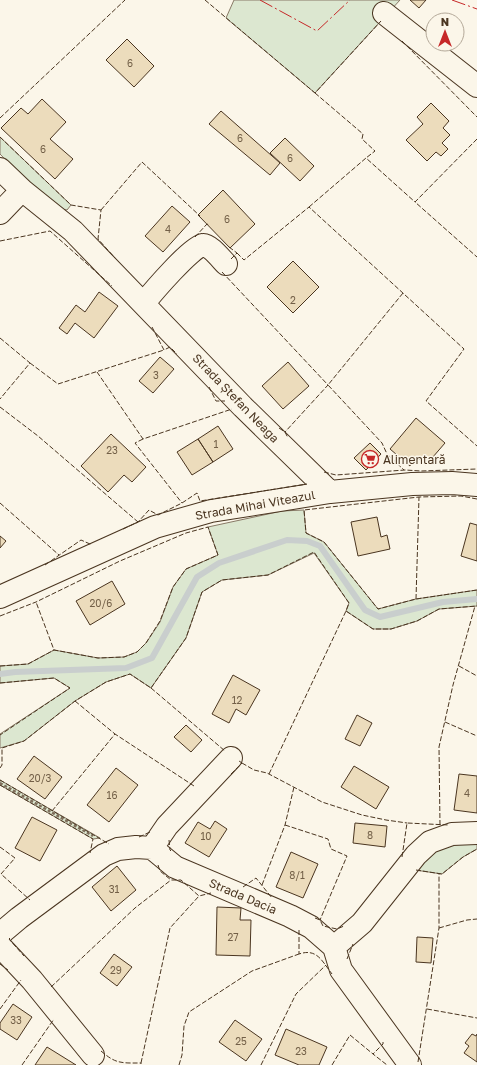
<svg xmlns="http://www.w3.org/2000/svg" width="477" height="1065" font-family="'Golos Text',sans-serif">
<rect width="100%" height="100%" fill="#fbf6e9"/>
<!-- green -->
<path fill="#dce7d0" stroke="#887966" d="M234,0H400L315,93L226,18Z
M0,137L71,205L67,210L58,208L36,191L0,154Z
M304,510L306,533L324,542L378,609L416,599L477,590V606L439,609L417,621L391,629H373L346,611L349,603L314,553L268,575L222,580L202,592L186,638L151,688L130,674L106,682L75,701L24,741L0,748V734L70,688L54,678L0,683V666L28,664L54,650L98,658L124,657L137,652L146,643L160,622L173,587L186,569L218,555L208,527L282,511Z
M0,780L100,838L93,839L0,785Z
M456,840H477V849L463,857L442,874L415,870L429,853Z"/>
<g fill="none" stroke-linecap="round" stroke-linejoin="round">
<!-- stream -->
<path stroke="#c9cecd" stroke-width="6" d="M0,674L15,672L126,668L152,658L197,577L219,563L287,540L307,541L320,546L365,610L380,617L443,602L477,599"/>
</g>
<!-- building -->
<path fill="#ecdcbc" stroke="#4a3520" d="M410,0H426L419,8Z
M127,39L154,66L134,87L106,60Z
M42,99L66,122L50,139L73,159L55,179L1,128L21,108L28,114Z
M431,103L449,121L443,128L450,135L442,143L448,149L441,156L436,152L427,161L406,140L423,124L417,117Z
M221,111L280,163L270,175L209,124Z
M285,138L314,166L300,181L270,153Z
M223,190L255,224L230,248L198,215Z
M172,206L190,222L163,252L145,236Z
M293,261L319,287L293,313L267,287Z
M99,292L118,306L94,338L75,323L67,334L59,328L76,305L85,312Z
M160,357L174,369L153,393L139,381Z
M288,362L309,386L283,409L262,386Z
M416,418L445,443L426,465L418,458L410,466L390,449Z
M218,426L233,449L213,462L198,439Z
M111,434L146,467L132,482L124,475L108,492L81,466Z
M198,439L213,462L192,475L177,452Z
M370,443L381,454L366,470L354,458Z
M377,517L381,537L387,535L390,549L358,556L351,522Z
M470,523L477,525V561L461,556Z
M0,536L6,541L0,548Z
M112,581L125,604L90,625L76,601Z
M233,675L260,690L246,715L236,709L229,723L212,714Z
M357,715L372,723L360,746L345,739Z
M186,725L202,740L191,752L174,737Z
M34,756L62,777L45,799L17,779Z
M354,766L389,787L376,809L341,787Z
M116,768L138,785L109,822L87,805Z
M459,774L477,776V813L454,810Z
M32,817L57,830L40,861L15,848Z
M215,821L227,829L209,857L185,843L198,822L210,829Z
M355,823L387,826L385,847L353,843Z
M291,852L318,864L303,898L276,887Z
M117,866L136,890L111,911L92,887Z
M217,907L241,908L240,920H251L250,956L216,955Z
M417,937L433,938L431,963L416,962Z
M114,954L132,967L117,986L100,973Z
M13,1004L32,1017L17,1040L0,1029V1023Z
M235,1020L262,1039L246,1061L219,1042Z
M286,1029L327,1047L319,1065H299L275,1055Z
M472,1034L476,1036L477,1034V1062L464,1053L469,1046L465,1043Z
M47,1047L76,1065H35Z"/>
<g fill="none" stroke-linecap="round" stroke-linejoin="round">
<!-- minor casing -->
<g stroke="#4a3520" stroke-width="24">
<path id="minor" d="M384,13L477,86
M0,169L22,190L73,231L243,407L330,492
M0,213L22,190
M144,303C152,293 192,246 203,245C209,244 221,259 226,264
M0,597L155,527L211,511L330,492L412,484L452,483L477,485
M152,848L167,826L231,758
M0,934L19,918L104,855L118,849L136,847L152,848L175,867L290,916L311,927L334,947L362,923L416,855L430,842L452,834L477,833
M0,946L32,980L93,1055
M334,947L341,970L410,1065"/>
</g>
<!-- path -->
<path stroke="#7f6f5c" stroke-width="2.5" stroke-dasharray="3 2" stroke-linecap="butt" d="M0,783L93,836"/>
<!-- minor -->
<use href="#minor" stroke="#fbf6e9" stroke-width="22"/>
<!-- fence -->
<path stroke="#4a3520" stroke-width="1" stroke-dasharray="5 2" stroke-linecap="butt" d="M205,0L315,93L381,21
M402,41L477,117
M315,93L363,134L362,139L375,151L366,158
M0,118L125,0
M0,137L71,205L101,210L98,239L115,258
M477,139L415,202L477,257
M309,207L366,158L415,202
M101,210L142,162L200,216
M195,237L207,224L209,225
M0,241L50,231L112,286
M229,247L237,253L231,259
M237,253L244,260L309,207L464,349L426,401L477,446
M222,272L328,385L285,432
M403,293L328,385L382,443L387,454L404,470
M152,327L164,350L170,347L177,354
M0,338L30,363L0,399
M30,363L58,384L164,350
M97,372L143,439L232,409
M209,387L216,401H225
M0,407L38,436L138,522
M279,428L285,432L288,438
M143,439L135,443L182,503
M324,472L336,475L405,470L421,471L477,469
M477,499L461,496L419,497L304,510L306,533L324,542L378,609L416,599L477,590
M0,503L59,555
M123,529L138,522L149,510L158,515L182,503L197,493L200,501L307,484
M45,565L81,540L90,544H92
M416,599L419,497
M0,616L36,602L120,561L186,533L208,527L218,555L186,569L173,587L160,621L146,643L137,652L124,657L98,658L54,650L36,602
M0,666L28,664L54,650
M459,666L477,676
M0,683L54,678L70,688L0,735
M151,688L225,751
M75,701L115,734
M445,722L477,736
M242,763L254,770L267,773L322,802L362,815L386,820L407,823
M0,768L2,765V748L24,741L75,701L106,682L130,674L151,688L186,638L202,592L222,580L268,575L314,552L349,603L346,611L373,629H391L417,621L439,609L477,606
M231,774L242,763L239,761
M269,774L346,611
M0,780L109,844
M0,785L93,839L90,853
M52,811L115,734L194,786
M285,825L328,839L331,849L347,856L320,920
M440,825L439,747L453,685L475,606
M139,837L150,832
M169,840L170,850L171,851
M0,847L15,858L1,874L30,900
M402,857L407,823L449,825
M158,865L160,871L171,880H181L199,896L211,893
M416,870L442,874L463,857L477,849
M262,885L285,825L294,787
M243,887L256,878L272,898
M315,918L320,920L323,926L337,929L344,926
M439,928L467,920L477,919
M299,930V954C317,948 322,961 332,974
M10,938L9,939L24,956
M347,959L353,944
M0,964L8,970
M51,987L135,908L171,880
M0,1009L21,980
M427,1009L477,1018
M383,1042V1044L373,1054L387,1065
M101,1051C116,1064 121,1063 141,1063V1064
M418,1062L439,928V873
M141,1063L170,928L199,896
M22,1065L54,1019
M179,1065L182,1055L184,1026L189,1012L252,971L299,954
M261,1065L296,994L326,965
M332,1065L350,1035L373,1054"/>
<!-- power -->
<path stroke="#c62828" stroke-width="1" stroke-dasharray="14 3 2 3" stroke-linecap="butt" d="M260,0L317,31L350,0
M452,0L477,9"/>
</g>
<!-- icons -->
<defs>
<g id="supermarket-ring" transform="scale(0.9)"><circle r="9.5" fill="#fbf6e9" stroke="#c62828" stroke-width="1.5"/><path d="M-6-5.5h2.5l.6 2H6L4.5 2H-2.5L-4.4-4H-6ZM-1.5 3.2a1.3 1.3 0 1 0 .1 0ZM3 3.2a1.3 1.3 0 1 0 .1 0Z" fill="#c62828"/></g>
</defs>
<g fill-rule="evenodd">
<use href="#supermarket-ring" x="370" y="459"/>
</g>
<g text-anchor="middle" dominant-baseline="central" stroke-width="3" stroke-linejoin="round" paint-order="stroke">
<!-- number labels -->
<g font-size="10" fill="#725f47">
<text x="130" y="63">6</text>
<text x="240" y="138">6</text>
<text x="43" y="149">6</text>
<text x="290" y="158">6</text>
<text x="227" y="219">6</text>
<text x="168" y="229">4</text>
<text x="293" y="300">2</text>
<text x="156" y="375">3</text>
<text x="216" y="444">1</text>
<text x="112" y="450">23</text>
<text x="101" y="603">20/6</text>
<text x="237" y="700">12</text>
<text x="40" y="778">20/3</text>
<text x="467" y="793">4</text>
<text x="112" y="795">16</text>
<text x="370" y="835">8</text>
<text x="206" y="836">10</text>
<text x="297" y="875">8/1</text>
<text x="114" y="889">31</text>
<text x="233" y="937">27</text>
<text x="116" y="970">29</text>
<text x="16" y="1020">33</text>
<text x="241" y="1041">25</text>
<text x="301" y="1051">23</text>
</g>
<!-- street labels -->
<g font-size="12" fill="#4a3520" stroke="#fbf6e9">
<text transform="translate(236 398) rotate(46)">Strada Ștefan Neaga</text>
<text transform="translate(255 505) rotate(-10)">Strada Mihai Viteazul</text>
<text transform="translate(243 896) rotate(23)">Strada Dacia</text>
</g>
<!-- poi labels -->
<g font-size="12" fill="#4a3520" stroke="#fbf6e9" text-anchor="start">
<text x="383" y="459">Alimentară</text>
</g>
</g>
<!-- north arrow -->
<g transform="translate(445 32)"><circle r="19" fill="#fbf6e9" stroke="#b4a999"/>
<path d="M0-3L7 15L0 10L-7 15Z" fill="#c62828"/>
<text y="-6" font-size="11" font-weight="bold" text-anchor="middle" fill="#4a3520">N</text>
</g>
</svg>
